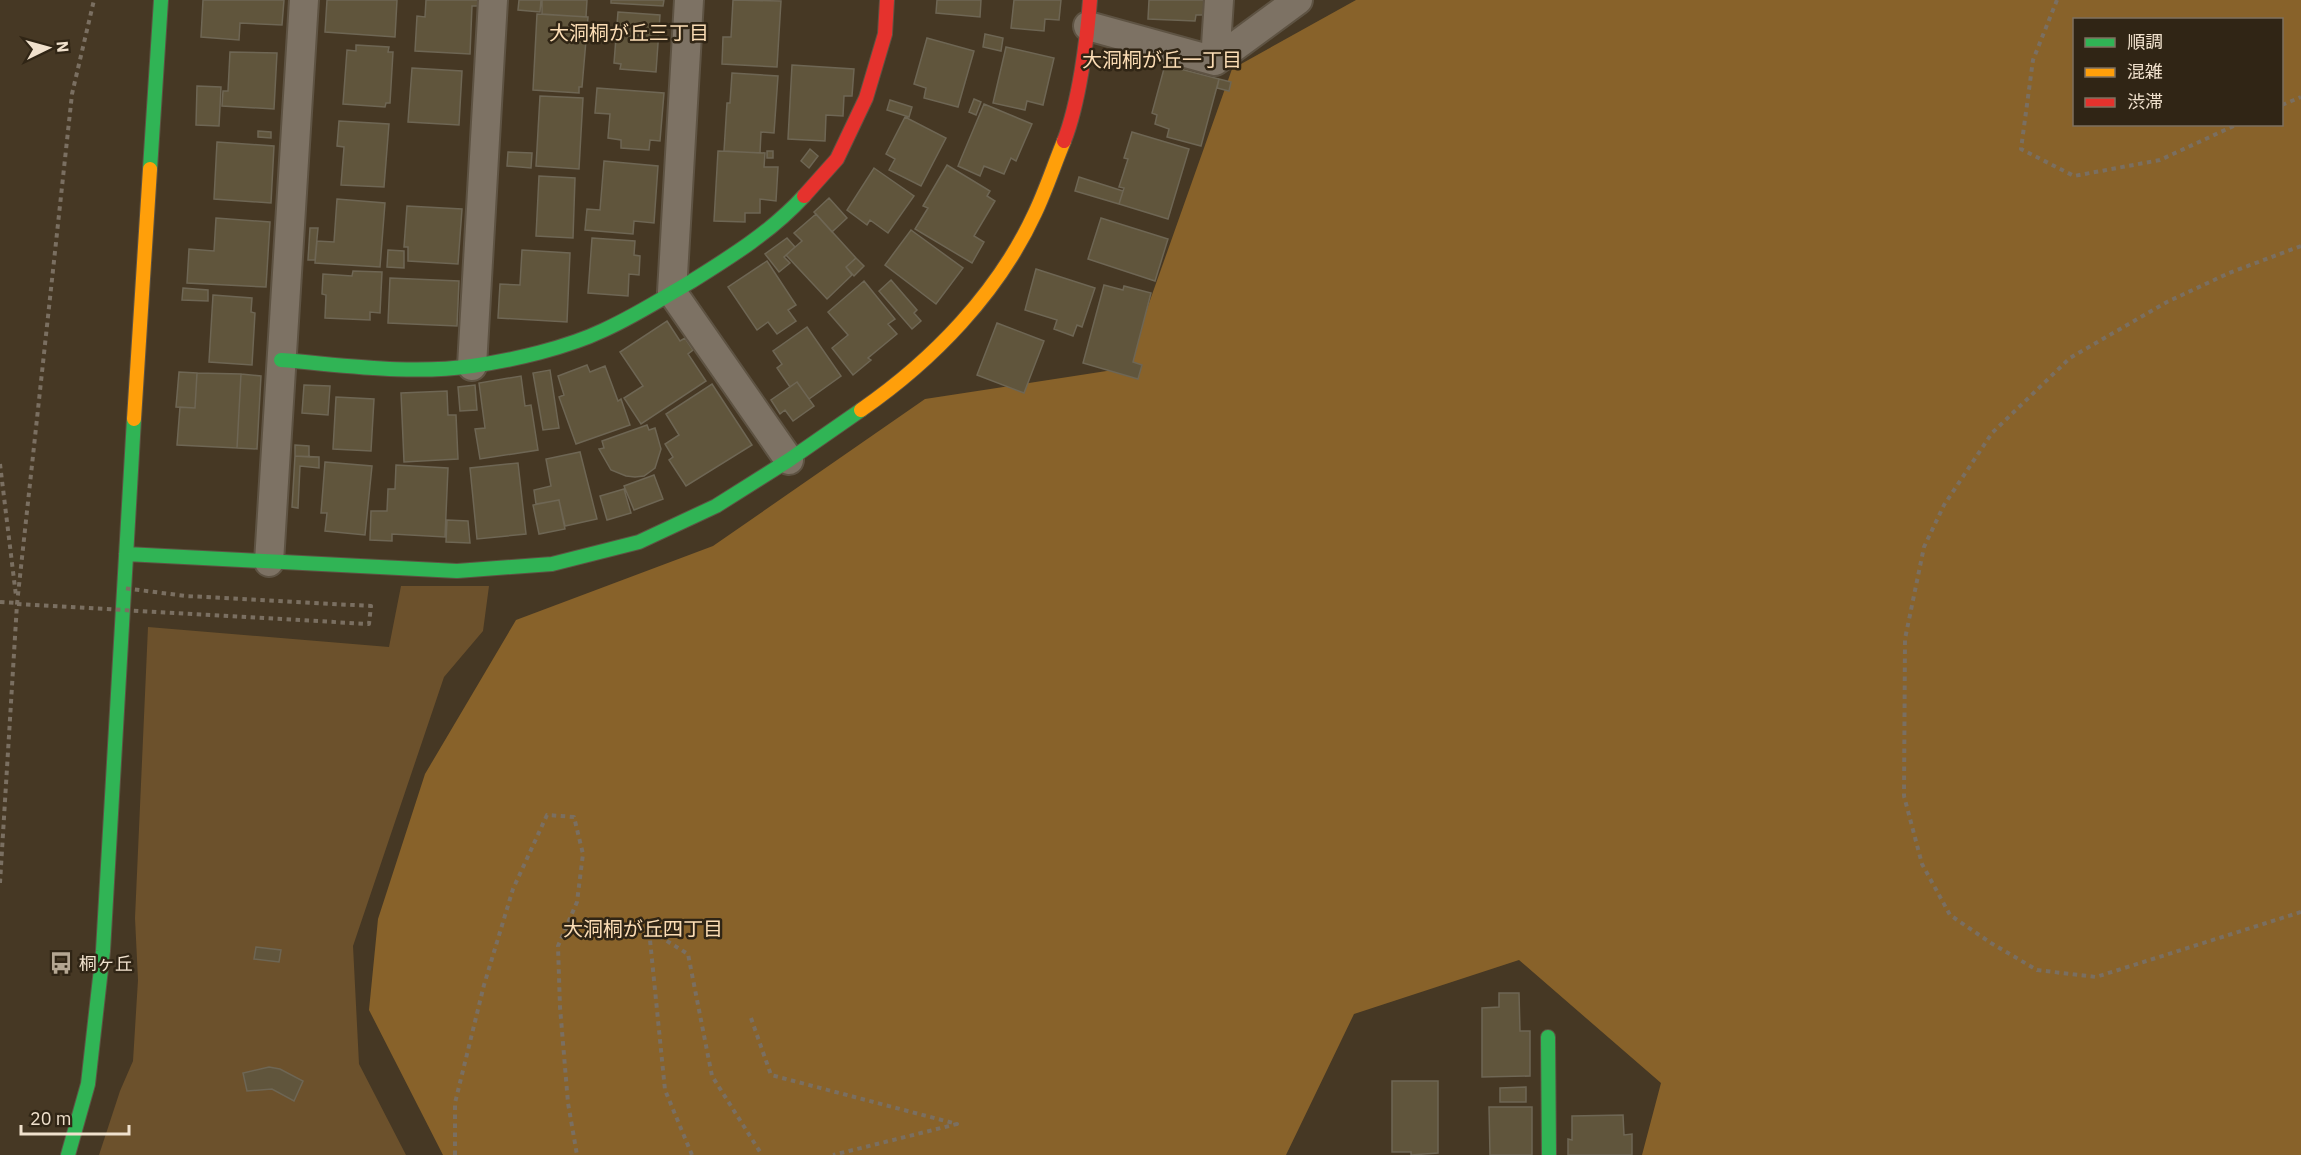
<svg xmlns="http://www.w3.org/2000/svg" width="2301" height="1155" font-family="'IBM Plex Sans','Noto Sans JP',sans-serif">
<rect width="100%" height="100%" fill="#463824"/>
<!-- green -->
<path fill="#6c512c" d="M401,586H489L483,631L444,677L353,946L359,1064L406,1155H99L120,1091L133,1061L138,980L135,918L148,627L389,647Z"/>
<!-- forest -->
<path fill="#88622a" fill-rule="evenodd" d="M1356,0H2301V1155H1642L1661,1083L1519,960L1354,1014L1286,1155H443L369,1010L378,919L425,774L516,620L713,546L925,399L1126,368L1232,69ZM2074,20H2282V124H2074Z"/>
<!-- building -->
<path fill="#60553c" stroke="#6e6654" stroke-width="1.5" d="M203,0H284L282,25L240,23L239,40L201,37Z
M327,0H397L395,37L325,32Z
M426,0H478V6H472L470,54L415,51L417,16L425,17Z
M519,0H541L540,12L518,10Z
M542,0H587L586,17L542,14Z
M611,0H664L663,6L611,3Z
M733,0L781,1L777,67L722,64L723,37H731Z
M937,0H981L980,17L936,13Z
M1014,0H1061L1059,20L1045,19L1044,31L1011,28Z
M1149,0H1206L1205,15H1196L1195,21L1148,19Z
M618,12L660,15L656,72L620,69L621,64L614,63Z
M537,14L588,17L582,87H579V93L533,90Z
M985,34L1003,38L1001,51L983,47Z
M927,38L974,51L958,107L924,98L926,88L914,84Z
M356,45L389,47L388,52H393L390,103H386L385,107L343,104L347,50L356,51Z
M1006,47L1054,58L1043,105L1027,101L1025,110L993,103Z
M230,52L277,53L274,109L222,106L223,91H228Z
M792,65L854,69L852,96H844L843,116L826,115L825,141L788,139Z
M1165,65L1219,79L1201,146L1167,137L1169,129L1155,124L1157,115L1152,113Z
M412,68L462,71L459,125L408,122Z
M732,73L778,76L774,133L761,132L760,153L724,151L727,103H730Z
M1219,79L1231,82L1229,91L1217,88Z
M197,86L221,87L219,126L196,125Z
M597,88L664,93L660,141L650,140L649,150L621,148V140L608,138L610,114L595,113Z
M540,96L583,98L579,169L536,166Z
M974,99L981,102L976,115L969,112Z
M890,100L912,107L909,117L887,110Z
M984,104L1032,124L1016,161L1011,158L1004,174L984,166L980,176L958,166Z
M905,117L946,138L921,186L889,170L895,159L886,154Z
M339,121L389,124L384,187L341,185L344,147L337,146Z
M258,131L271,132V138L258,137Z
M1132,132L1189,149L1168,219L1119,204L1124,188L1119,187L1128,159L1124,158Z
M217,142L274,146L271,203L214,199Z
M810,149L818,156L809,168L801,161Z
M718,151L765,153L764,167H778L776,201L760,199V213H745V222L714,221Z
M767,151H773V158H767Z
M508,152L532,153L531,168L507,166Z
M604,161L658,166L654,223L634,221L633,234L585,230L587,209L600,210Z
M947,165L990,191L987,196L995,201L974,236L984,242L972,263L915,229L928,208L923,206Z
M874,168L914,196L888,233L870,220L867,225L847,210Z
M539,176L575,178L573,238L536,236Z
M1079,177L1123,191L1119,204L1075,191Z
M829,198L847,218L832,232L814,212Z
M337,199L385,203L380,267L315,263L317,241L334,242Z
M407,206L462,209L458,264L408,261V247H404Z
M816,214L856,258L846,267L852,275L827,299L786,255L802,241L794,233Z
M216,218L270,222L266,287L187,283L189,249L214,251Z
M1101,218L1168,239L1155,281L1088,259Z
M310,228H318L315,260H308Z
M911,230L963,268L936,304L885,265Z
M592,238L635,241L634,255L640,256L639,275L629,274L628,296L588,293Z
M787,238L795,247L784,257L790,263L779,272L765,254Z
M388,250L404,251V268L387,267Z
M522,250L570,253L567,322L498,318L500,284L520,285Z
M856,258L864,266L854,276L846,267Z
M767,261L796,305L788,310L796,321L777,334L768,322L757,330L728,287Z
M1036,269L1095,288L1082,327L1077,325L1073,336L1054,329L1057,320L1025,310Z
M353,271L382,272L380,313L370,312V320L325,318L326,295L322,294L323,274L352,276Z
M390,278L459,281L457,326L388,323Z
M891,280L917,310L914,313L921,321L912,329L879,291Z
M864,281L895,319L888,324L897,334L868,358L871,360L853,375L832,348L848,335L828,312Z
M1104,285L1123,290L1124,286L1151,293L1133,362L1142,365L1138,379L1083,363Z
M183,288L208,290V301L182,300Z
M213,295L252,298L251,312L255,313L252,365L209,362Z
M667,321L680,341L685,338L693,350L688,354L706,381L641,424L624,398L643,386L620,352Z
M997,323L1044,341L1024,393L977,375Z
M807,327L841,376L809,399L797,382L790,387L777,368L782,364L773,351Z
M587,365L590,372L605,366L618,401L621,399L630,425L576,444L559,397L564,395L558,376Z
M550,370L559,428L543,430L533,373Z
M179,372L197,373L195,408L176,407Z
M197,373L241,374L237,448L177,445L180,407L195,408Z
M241,374L261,376L257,449L237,448Z
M521,376L525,406L531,405L538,450L480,459L475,429L485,428L479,383Z
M797,382L814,406L793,421L785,410L780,414L771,400Z
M712,384L752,445L686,486L669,460L673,457L665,444L679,435L666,414Z
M304,385L330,386L328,415L302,413Z
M475,385L477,410L460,411L458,387Z
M447,391L448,415H456L458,459L404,462L401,393Z
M336,397L374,399L371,451L333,449Z
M647,425L649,430L655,428L661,449L655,468L644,476L635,477L626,476L611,470L599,449L604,448L602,441Z
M295,445L309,446V457L295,456Z
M580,452L597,519L565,526L559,500L536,504L534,490L551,486L546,459Z
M295,456L319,457V468L300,466L298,508L292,507Z
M325,462L372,466L365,535L325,531L327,513H321Z
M518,463L526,534L477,539L470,468Z
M396,465L448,468L445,537L392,534V541L370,540L371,511H387L388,489H395Z
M654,475L663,499L634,510L624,486Z
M624,489L631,513L607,520L600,496Z
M559,500L565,529L539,534L533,505Z
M447,520L468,521L470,543L446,542Z
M256,947L281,950L279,962L254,959Z
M1499,993H1519L1520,1031H1530V1076L1482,1077V1008L1499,1007Z
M269,1067L280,1069L303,1081L294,1101L272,1089L247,1091L243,1073Z
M1392,1081H1438V1153L1411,1155V1152H1392Z
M1526,1087V1102H1500V1088Z
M1489,1107H1532V1155H1490Z
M1623,1115L1624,1135L1632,1134V1155H1568V1139L1572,1140V1116Z"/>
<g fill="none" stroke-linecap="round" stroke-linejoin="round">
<!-- street casing -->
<g stroke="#5e5343" stroke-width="32">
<path id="street" d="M689,0L672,292L789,460
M1088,26L1215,61L1298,0
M1215,61L1219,0
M472,366L493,0
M269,562L304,0"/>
</g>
<!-- fast casing -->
<g stroke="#5e5343" stroke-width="16">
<path id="fast" d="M150,169L161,0
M281,360C344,365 410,375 472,366C514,360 566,348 604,330C635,316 663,298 692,281C732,256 772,231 804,196
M126,554L457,571L552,564L639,542L716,506L789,460L861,410
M1548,1037L1549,1155
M68,1155L88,1084L103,951L134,419"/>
</g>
<!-- slow casing -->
<g stroke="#5e5343" stroke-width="16">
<path id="slow" d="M861,410C933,360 998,293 1035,213C1046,190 1054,165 1064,141
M134,419L150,169"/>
</g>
<!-- jam casing -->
<g stroke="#5e5343" stroke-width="16">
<path id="jam" d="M1064,141C1079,103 1087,41 1090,0
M804,196L837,159L866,98L885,34L887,0"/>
</g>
<!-- path -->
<path stroke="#7a6f61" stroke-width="4" stroke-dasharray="4.5 4.5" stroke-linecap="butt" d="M2057,0L2033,60L2021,149L2074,176L2160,160L2238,124
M2282,105L2301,97
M2301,246L2229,273L2167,302L2070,358L1992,433L1944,505L1924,547L1905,639L1904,796L1922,864L1950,915L1991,943L2037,970L2096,977L2301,912
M0,464L16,596
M0,602L17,603
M0,883L17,604L72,94L94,0
M751,1018L771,1075L957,1124L833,1155
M455,1155V1103L484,985L513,889L547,815L574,817L583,854L577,902L558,946L560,1007L568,1103L577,1155
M692,1155L665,1090L649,930L688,954L712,1076L762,1155"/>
<!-- street -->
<use href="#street" stroke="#7d7264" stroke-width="28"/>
<!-- fast -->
<use href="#fast" stroke="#30b455" stroke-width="14"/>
<!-- slow -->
<use href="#slow" stroke="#ff9f0a" stroke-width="14"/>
<!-- jam -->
<use href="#jam" stroke="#e5322d" stroke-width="14"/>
<!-- path-bridge -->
<path stroke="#7a6f61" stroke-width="4" stroke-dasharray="4.5 4.5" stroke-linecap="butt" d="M17,604L369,624L371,606L186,596L123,588"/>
</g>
<!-- icons -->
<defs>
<g id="bus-bare" transform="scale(1.8)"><path d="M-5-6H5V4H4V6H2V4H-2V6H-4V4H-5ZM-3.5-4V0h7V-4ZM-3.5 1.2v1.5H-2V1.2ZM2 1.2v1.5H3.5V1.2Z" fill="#b4a692" stroke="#302515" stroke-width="2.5" paint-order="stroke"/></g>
</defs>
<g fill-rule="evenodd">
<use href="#bus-bare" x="61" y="963"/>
</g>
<g text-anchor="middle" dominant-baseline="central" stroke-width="5" stroke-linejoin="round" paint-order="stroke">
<!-- poi labels -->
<g font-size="18" fill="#f0e1cd" stroke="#302515" text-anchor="start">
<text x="79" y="963">桐ヶ丘</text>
</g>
<!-- neighbourhood labels -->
<g font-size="20" fill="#fcddb5" stroke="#302515">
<text x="629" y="32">大洞桐が丘三丁目</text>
<text x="1162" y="59">大洞桐が丘一丁目</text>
<text x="643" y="928">大洞桐が丘四丁目</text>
</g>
</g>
<!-- legend -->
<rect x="2073" y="18" width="210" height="108" fill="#302515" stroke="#7d705f" stroke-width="1.5"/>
<rect x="2085" y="38" width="30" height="9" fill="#30b455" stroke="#7d705f" stroke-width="1.5"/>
<text x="2127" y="48" font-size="18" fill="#f0e1cd">順調</text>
<rect x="2085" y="68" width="30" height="9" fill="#ff9f0a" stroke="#7d705f" stroke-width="1.5"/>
<text x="2127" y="78" font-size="18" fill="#f0e1cd">混雑</text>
<rect x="2085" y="98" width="30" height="9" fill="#e5322d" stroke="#7d705f" stroke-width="1.5"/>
<text x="2127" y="108" font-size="18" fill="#f0e1cd">渋滞</text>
<!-- north arrow -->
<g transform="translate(48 48) rotate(85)" stroke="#302515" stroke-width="4.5" paint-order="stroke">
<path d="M0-4.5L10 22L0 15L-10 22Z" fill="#f0e1cd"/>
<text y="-9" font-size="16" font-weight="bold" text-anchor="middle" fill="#f0e1cd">N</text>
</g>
<!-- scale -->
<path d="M21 1125v9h108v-9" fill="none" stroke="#f0e1cd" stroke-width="3"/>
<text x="30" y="1125" font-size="18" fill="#f0e1cd" stroke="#302515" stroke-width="4.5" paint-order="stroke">20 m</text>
</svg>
